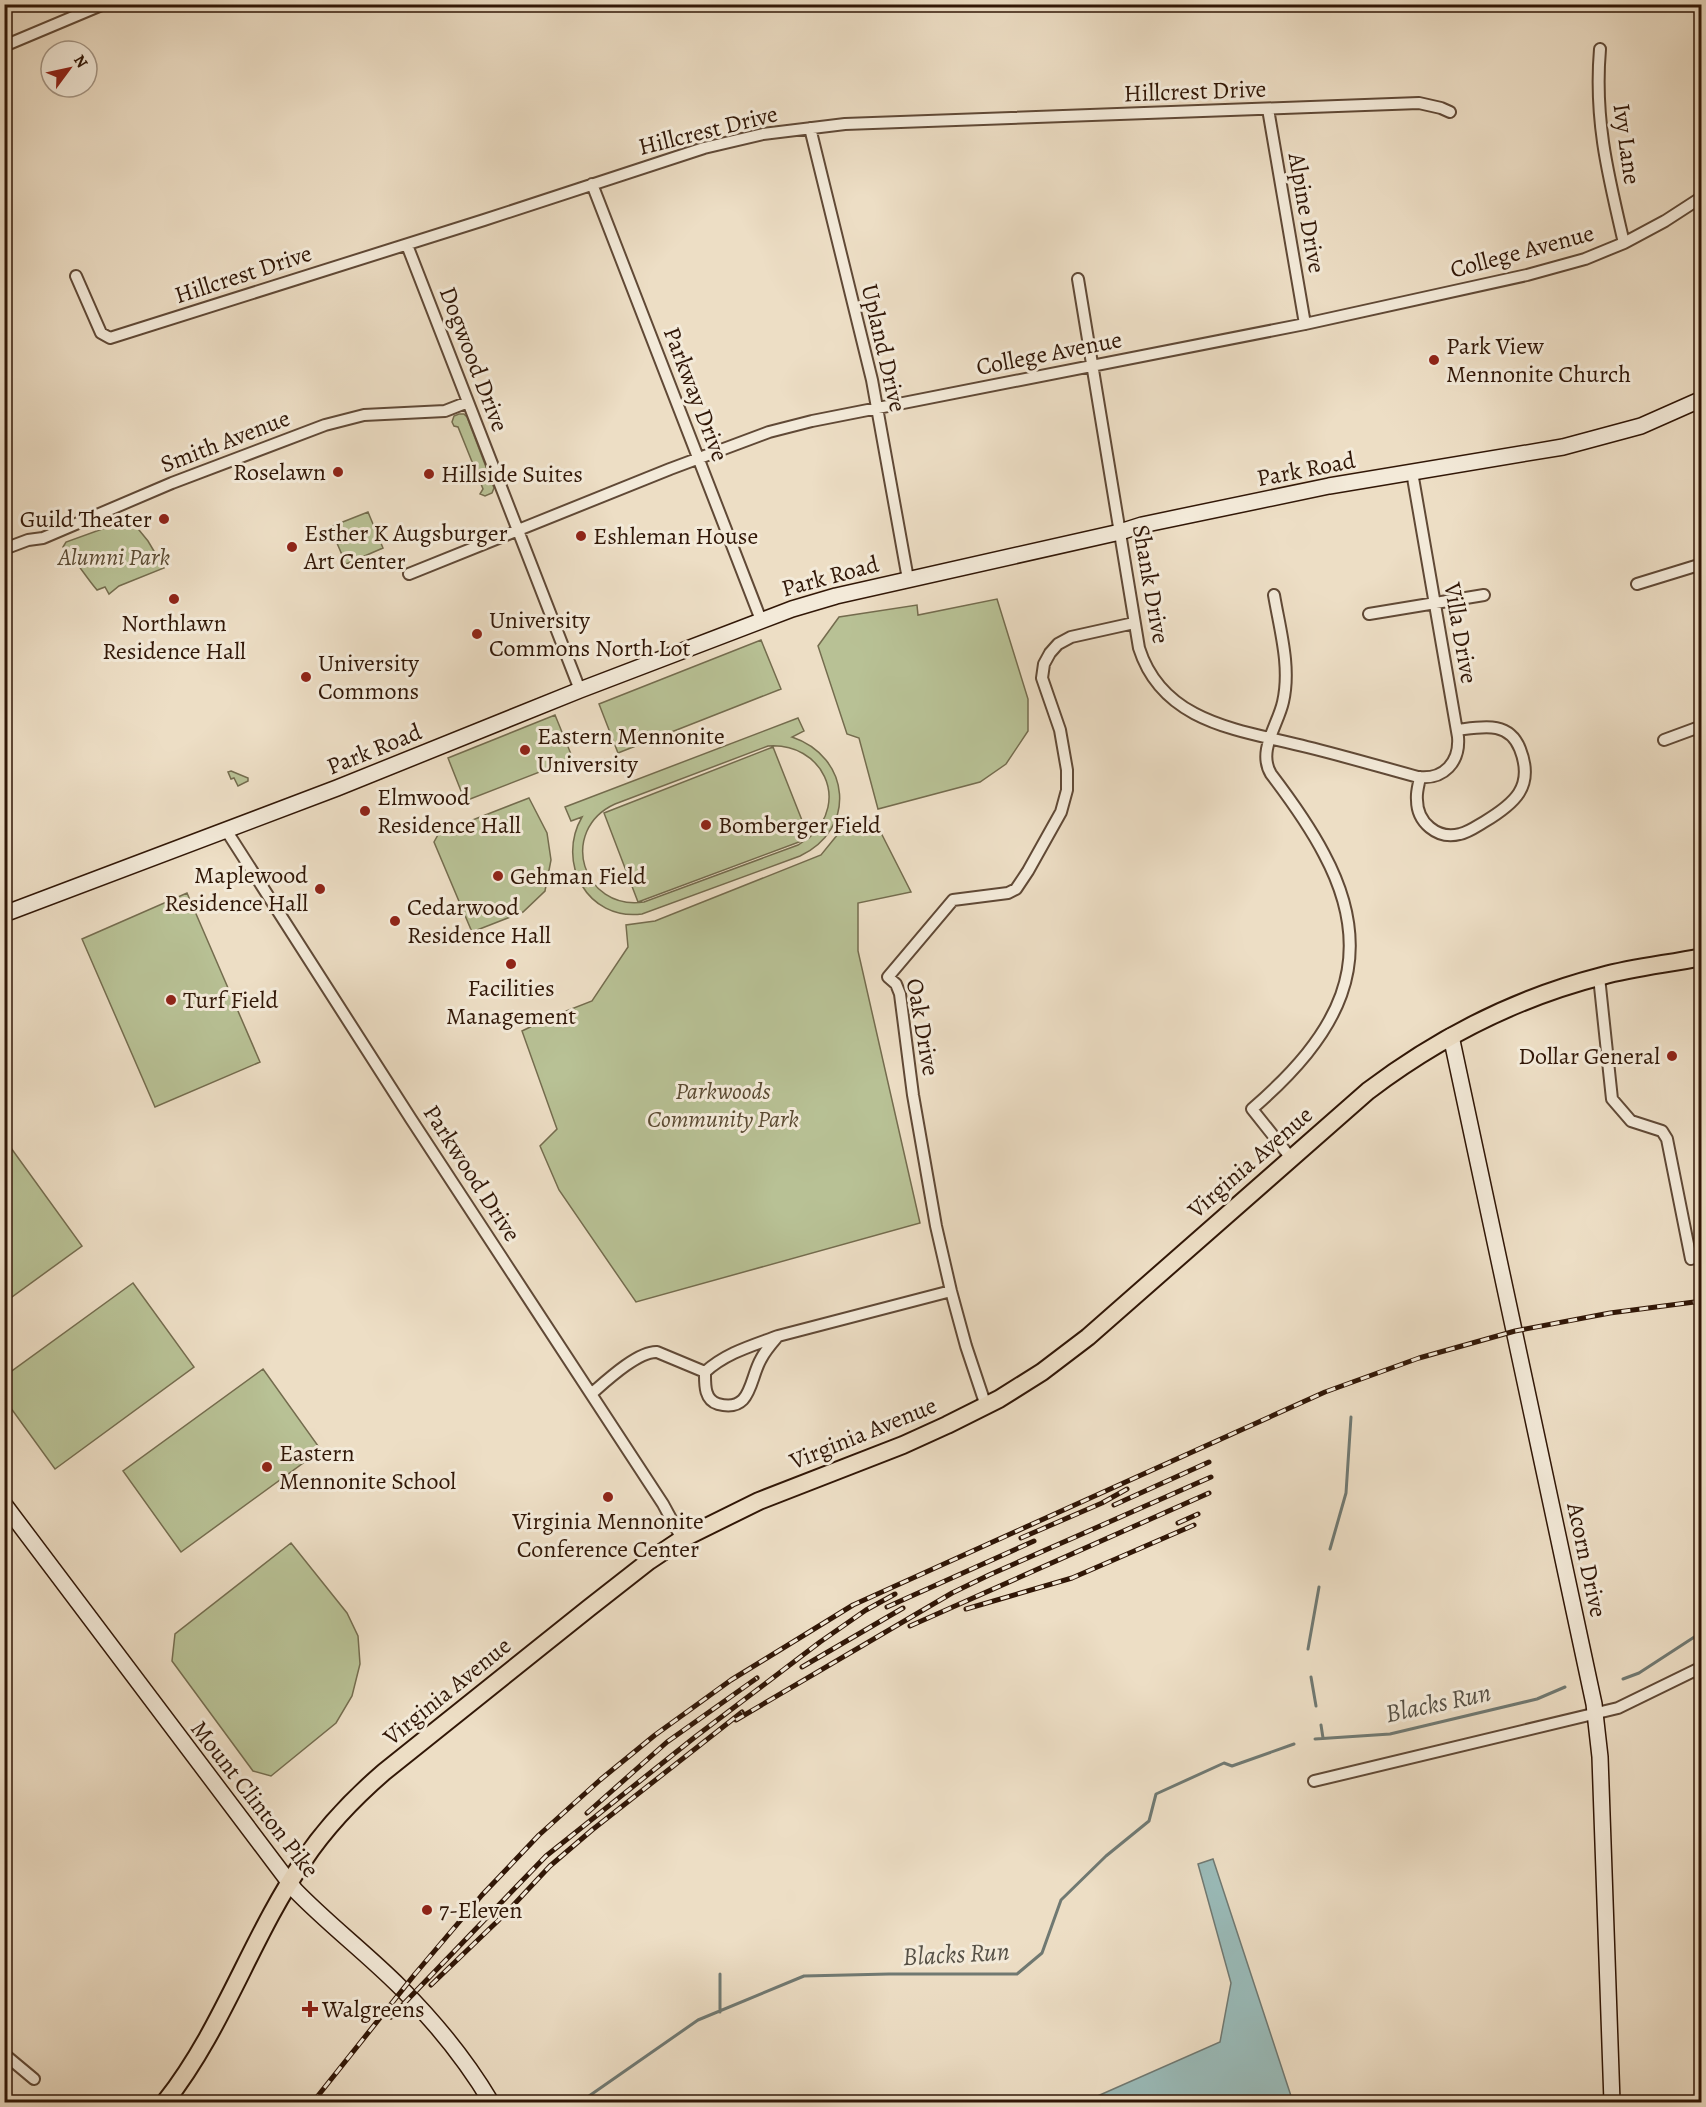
<svg xmlns="http://www.w3.org/2000/svg" width="1706" height="2107" font-family="Alegreya,serif">
<rect width="100%" height="100%" fill="#eddec5"/>
<filter id="stains"><feTurbulence type="fractalNoise" baseFrequency=".00333" numOctaves="4"/><feColorMatrix values="0 0 0 0 .2 0 0 0 0 .09 0 0 0 0 .02 0 0 0 .5 -.17"/></filter>
<radialGradient id="worn" r=".72"><stop offset=".6" stop-color="#630" stop-opacity="0"/><stop offset="1" stop-color="#630" stop-opacity=".3"/></radialGradient>
<!-- green -->
<path fill="#b8c195" stroke="#746c4e" stroke-width="1.5" fill-rule="evenodd" d="M459,414H464L467,417L494,488L492,493L485,496L480,494L483,489L458,427L454,426L452,422L454,416Z
M368,512L383,548L346,564L330,527Z
M130,519L148,541L164,568L119,586L109,594L105,587L97,590C85,576 76,560 63,547L66,542Z
M997,599L1028,699V731L1006,764L980,782L878,809L859,738L847,734L818,646L839,617L917,605L918,615Z
M761,640L781,689L618,753L599,704Z
M555,715L573,759L465,801L448,758Z
M798,718L804,731L792,737C851,757 857,829 800,856L642,914C587,921 556,862 582,817L571,821L565,807ZM768,746C822,742 851,801 809,838L773,747L604,813L638,902L807,839L798,845L644,902C582,911 558,830 615,804Z
M231,771L248,778V781L238,786L234,778L231,779L228,772Z
M529,798L547,833L551,860L545,891L523,912L472,932L434,842L439,833Z
M875,821L911,892L858,903V951L920,1223L636,1302L559,1190L540,1146L557,1129L522,1031L551,1017L592,1001L628,947L626,925L655,921L821,855L838,834L845,822Z
M187,893L260,1062L155,1107L82,939Z
M11,1148L82,1246L5,1302L4,1152Z
M133,1283L194,1367L55,1469L5,1400V1376Z
M263,1369L321,1450L181,1552L123,1471Z
M291,1543L347,1613L358,1636L360,1664L352,1696L336,1723L271,1776L253,1771L172,1661L175,1634Z"/>
<!-- water -->
<path fill="#9abbb9" stroke="#707972" stroke-width="1.5" d="M1213,1859L1293,2102H1094L1093,2098L1220,2042L1231,1983L1198,1864Z"/>
<g fill="none" stroke-linecap="round" stroke-linejoin="round">
<!-- stream -->
<path stroke="#707972" stroke-width="3" d="M1330,1549L1346,1493L1351,1417
M1308,1649L1319,1587
M1311,1677L1316,1706
M1623,1679L1639,1673L1702,1632
M1321,1725L1323,1738
M1315,1739L1390,1734L1537,1699L1565,1687
M720,1974V2012
M586,2102L589,2096L698,2020L804,1976L889,1974H1017L1042,1953L1061,1900L1106,1856L1149,1821L1156,1794L1224,1763L1232,1766L1294,1744"/>
<!-- street casing -->
<g stroke="#604936" stroke-width="14">
<path id="street" d="M4,46L104,4
M1600,49C1594,120 1608,175 1624,243
M1268,109L1305,324
M810,128L872,380L908,579
M592,184L761,620
M407,245L580,690
M76,276L101,333L110,338L484,220L704,148L763,134L845,124L1419,103L1441,108L1450,112
M1078,279L1139,648C1163,724 1241,730 1307,747C1344,756 1381,767 1418,777C1444,780 1460,762 1458,737L1412,472
M4,549L28,540L43,538L172,483L325,425L364,415L445,411L468,402
M409,574L670,469L769,432L812,421L1305,324L1527,275L1585,259L1624,243L1665,221L1702,197
M1637,584L1702,564
M1274,595C1280,630 1291,667 1283,702C1278,725 1257,751 1271,774C1290,799 1309,825 1324,854C1382,962 1336,1036 1252,1109L1291,1158
M1369,614L1484,595
M1664,740L1702,726
M1420,777C1419,784 1416,792 1417,800C1417,822 1437,840 1460,834C1469,832 1477,826 1484,822C1514,804 1535,787 1520,749C1509,720 1481,727 1457,730
M226,830L411,1119L663,1504L682,1539
M1599,977L1612,1099L1631,1121L1662,1131L1667,1139L1691,1259
M778,1336C751,1346 726,1353 705,1372C705,1384 704,1400 718,1404C752,1413 749,1380 761,1359C765,1351 772,1343 778,1336L951,1291
M591,1394C606,1381 638,1351 657,1352L705,1372
M986,1406L966,1346L951,1291L936,1226L913,1095L900,994L896,984L888,977L953,900L1008,893L1016,889L1028,871L1061,812L1067,790V770L1060,730L1042,678L1044,664L1050,653L1058,644L1071,637L1134,623
M1314,1781L1618,1708L1702,1667
M4,2054L34,2079"/>
</g>
<!-- secondary casing -->
<g stroke="#311707" stroke-width="18">
<path id="secondary" d="M4,914L337,788L580,690L792,609L836,596L1120,532L1142,525L1329,486L1563,447L1641,426L1702,399
M1451,1036L1594,1704L1600,1757L1612,2102
M4,1504L295,1890C328,1924 366,1953 400,1987C435,2022 466,2060 491,2102"/>
</g>
<!-- primary casing -->
<g stroke="#311707" stroke-width="20">
<path id="primary" d="M165,2102C223,2029 251,1937 304,1860C326,1827 354,1798 384,1772L589,1608L649,1561L682,1539L759,1501L903,1445L947,1425L999,1399L1042,1372L1088,1337L1368,1091C1438,1038 1516,998 1602,976C1635,967 1668,964 1702,957"/>
</g>
<!-- street -->
<use href="#street" stroke="#f3ead9" stroke-width="10"/>
<!-- secondary -->
<use href="#secondary" stroke="#f3ead9" stroke-width="15"/>
<!-- primary -->
<use href="#primary" stroke="#eddec5" stroke-width="16"/>
<!-- rail casing -->
<g stroke="#311707" stroke-width="5">
<path id="rail" d="M1114,1505L1209,1462
M1178,1523L1198,1514
M1021,1538L1102,1503L1127,1489
M887,1607L1034,1541
M966,1609L1072,1578L1194,1525
M910,1626L1209,1493
M802,1667L903,1608
M736,1720L952,1593L989,1575L1211,1477
M587,1813L667,1742L757,1678
M431,1985L506,1913L550,1866L592,1830L742,1712
M391,2017L546,1856L695,1737L820,1642L866,1610L895,1594
M313,2102L415,1974L482,1895L539,1835L600,1780L655,1735L731,1680L853,1605L1325,1392L1419,1358L1515,1331L1610,1313L1702,1301"/>
</g>
<!-- rail -->
<use href="#rail" stroke="#f3ead9" stroke-width="3" stroke-dasharray="9" stroke-linecap="butt"/>
</g>
<!-- markers -->
<g fill="#8f2418" stroke="#f3ead9" stroke-width="2">
<circle cx="1434" cy="360" r="6"/>
<circle cx="338" cy="472" r="6"/>
<circle cx="429" cy="474" r="6"/>
<circle cx="164" cy="519" r="6"/>
<circle cx="581" cy="536" r="6"/>
<circle cx="292" cy="547" r="6"/>
<circle cx="174" cy="599" r="6"/>
<circle cx="477" cy="634" r="6"/>
<circle cx="306" cy="677" r="6"/>
<circle cx="525" cy="750" r="6"/>
<circle cx="365" cy="811" r="6"/>
<circle cx="706" cy="825" r="6"/>
<circle cx="498" cy="876" r="6"/>
<circle cx="320" cy="889" r="6"/>
<circle cx="395" cy="921" r="6"/>
<circle cx="511" cy="964" r="6"/>
<circle cx="171" cy="1000" r="6"/>
<circle cx="1672" cy="1056" r="6"/>
<circle cx="267" cy="1467" r="6"/>
<circle cx="608" cy="1497" r="6"/>
<circle cx="427" cy="1910" r="6"/>
<path d="M307 2000h6v6h6v6h-6v6h-6v-6h-6v-6h6z"/>
</g>
<g text-anchor="middle" dominant-baseline="central" stroke-width="6" stroke-linejoin="round" paint-order="stroke">
<!-- street labels -->
<g font-size="24" fill="#311707" stroke="#f3ead9">
<text transform="translate(1195 91) rotate(-2)">Hillcrest Drive</text>
<text transform="translate(708 130) rotate(-14)">Hillcrest Drive</text>
<text transform="translate(1627 144) rotate(82)">Ivy Lane</text>
<text transform="translate(1307 213) rotate(80)">Alpine Drive</text>
<text transform="translate(1522 251) rotate(-15)">College Avenue</text>
<text transform="translate(243 274) rotate(-18)">Hillcrest Drive</text>
<text transform="translate(884 348) rotate(77)">Upland Drive</text>
<text transform="translate(1049 353) rotate(-11)">College Avenue</text>
<text transform="translate(474 359) rotate(69)">Dogwood Drive</text>
<text transform="translate(696 394) rotate(69)">Parkway Drive</text>
<text transform="translate(225 441) rotate(-21)">Smith Avenue</text>
<text transform="translate(1306 469) rotate(-11)">Park Road</text>
<text transform="translate(830 576) rotate(-15)">Park Road</text>
<text transform="translate(1151 584) rotate(80)">Shank Drive</text>
<text transform="translate(1461 633) rotate(80)">Villa Drive</text>
<text transform="translate(374 749) rotate(-22)">Park Road</text>
<text transform="translate(923 1027) rotate(80)">Oak Drive</text>
<text transform="translate(1250 1162) rotate(-41)">Virginia Avenue</text>
<text transform="translate(472 1173) rotate(57)">Parkwood Drive</text>
<text transform="translate(863 1433) rotate(-22)">Virginia Avenue</text>
<text transform="translate(1587 1560) rotate(78)">Acorn Drive</text>
<text transform="translate(447 1691) rotate(-39)">Virginia Avenue</text>
<text transform="translate(255 1799) rotate(52)">Mount Clinton Pike</text>
</g>
<!-- poi labels -->
<g font-size="24" fill="#311707" stroke="#f3ead9" text-anchor="start">
<text x="1446" y="346">Park View<tspan x="1446" dy="28">Mennonite Church</tspan></text>
<text x="326" y="472" text-anchor="end">Roselawn</text>
<text x="441" y="474">Hillside Suites</text>
<text x="152" y="519" text-anchor="end">Guild Theater</text>
<text x="304" y="533">Esther K Augsburger<tspan x="304" dy="28">Art Center</tspan></text>
<text x="593" y="536">Eshleman House</text>
<text x="489" y="620">University<tspan x="489" dy="28">Commons North Lot</tspan></text>
<text x="174" y="623" text-anchor="middle">Northlawn<tspan x="174" dy="28">Residence Hall</tspan></text>
<text x="318" y="663">University<tspan x="318" dy="28">Commons</tspan></text>
<text x="537" y="736">Eastern Mennonite<tspan x="537" dy="28">University</tspan></text>
<text x="377" y="797">Elmwood<tspan x="377" dy="28">Residence Hall</tspan></text>
<text x="718" y="825">Bomberger Field</text>
<text x="308" y="875" text-anchor="end">Maplewood<tspan x="308" dy="28">Residence Hall</tspan></text>
<text x="510" y="876">Gehman Field</text>
<text x="407" y="907">Cedarwood<tspan x="407" dy="28">Residence Hall</tspan></text>
<text x="511" y="988" text-anchor="middle">Facilities<tspan x="511" dy="28">Management</tspan></text>
<text x="183" y="1000">Turf Field</text>
<text x="1660" y="1056" text-anchor="end">Dollar General</text>
<text x="279" y="1453">Eastern<tspan x="279" dy="28">Mennonite School</tspan></text>
<text x="608" y="1521" text-anchor="middle">Virginia Mennonite<tspan x="608" dy="28">Conference Center</tspan></text>
<text x="439" y="1910">7-Eleven</text>
<text x="322" y="2009">Walgreens</text>
</g>
<!-- park labels -->
<g font-size="24" font-style="italic" fill="#5a4a32" stroke="#f3ead9">
<text x="114" y="557">Alumni Park</text>
<text x="723" y="1091">Parkwoods<tspan x="723" dy="28">Community Park</tspan></text>
</g>
<!-- water labels -->
<g font-size="26" font-style="italic" fill="#565045" stroke="#f3ead9">
<text transform="translate(1438 1703) rotate(-12)">Blacks Run</text>
<text transform="translate(956 1954) rotate(-3)">Blacks Run</text>
</g>
</g>
<!-- margin -->
<rect width="1706" height="2107" fill="none" stroke="#eddec5" stroke-width="24"/>
<rect x="6" y="6" width="1694" height="2095" fill="none" stroke="#311707" stroke-width="3"/>
<rect x="12" y="12" width="1682" height="2083" fill="none" stroke="#311707" stroke-width="1.5"/>
<!-- north arrow -->
<g transform="translate(69 69) rotate(57)"><circle r="28" fill="#f3ead9" stroke="#a59685" stroke-width="1.5"/>
<path d="M0-4.5L10 22L0 15L-10 22Z" fill="#8f2418"/>
<text y="-9" font-size="16" font-weight="bold" text-anchor="middle" fill="#311707">N</text>
</g>
<rect width="100%" height="100%" filter="url(#stains)"/>
<rect width="100%" height="100%" fill="url(#worn)"/>
</svg>
